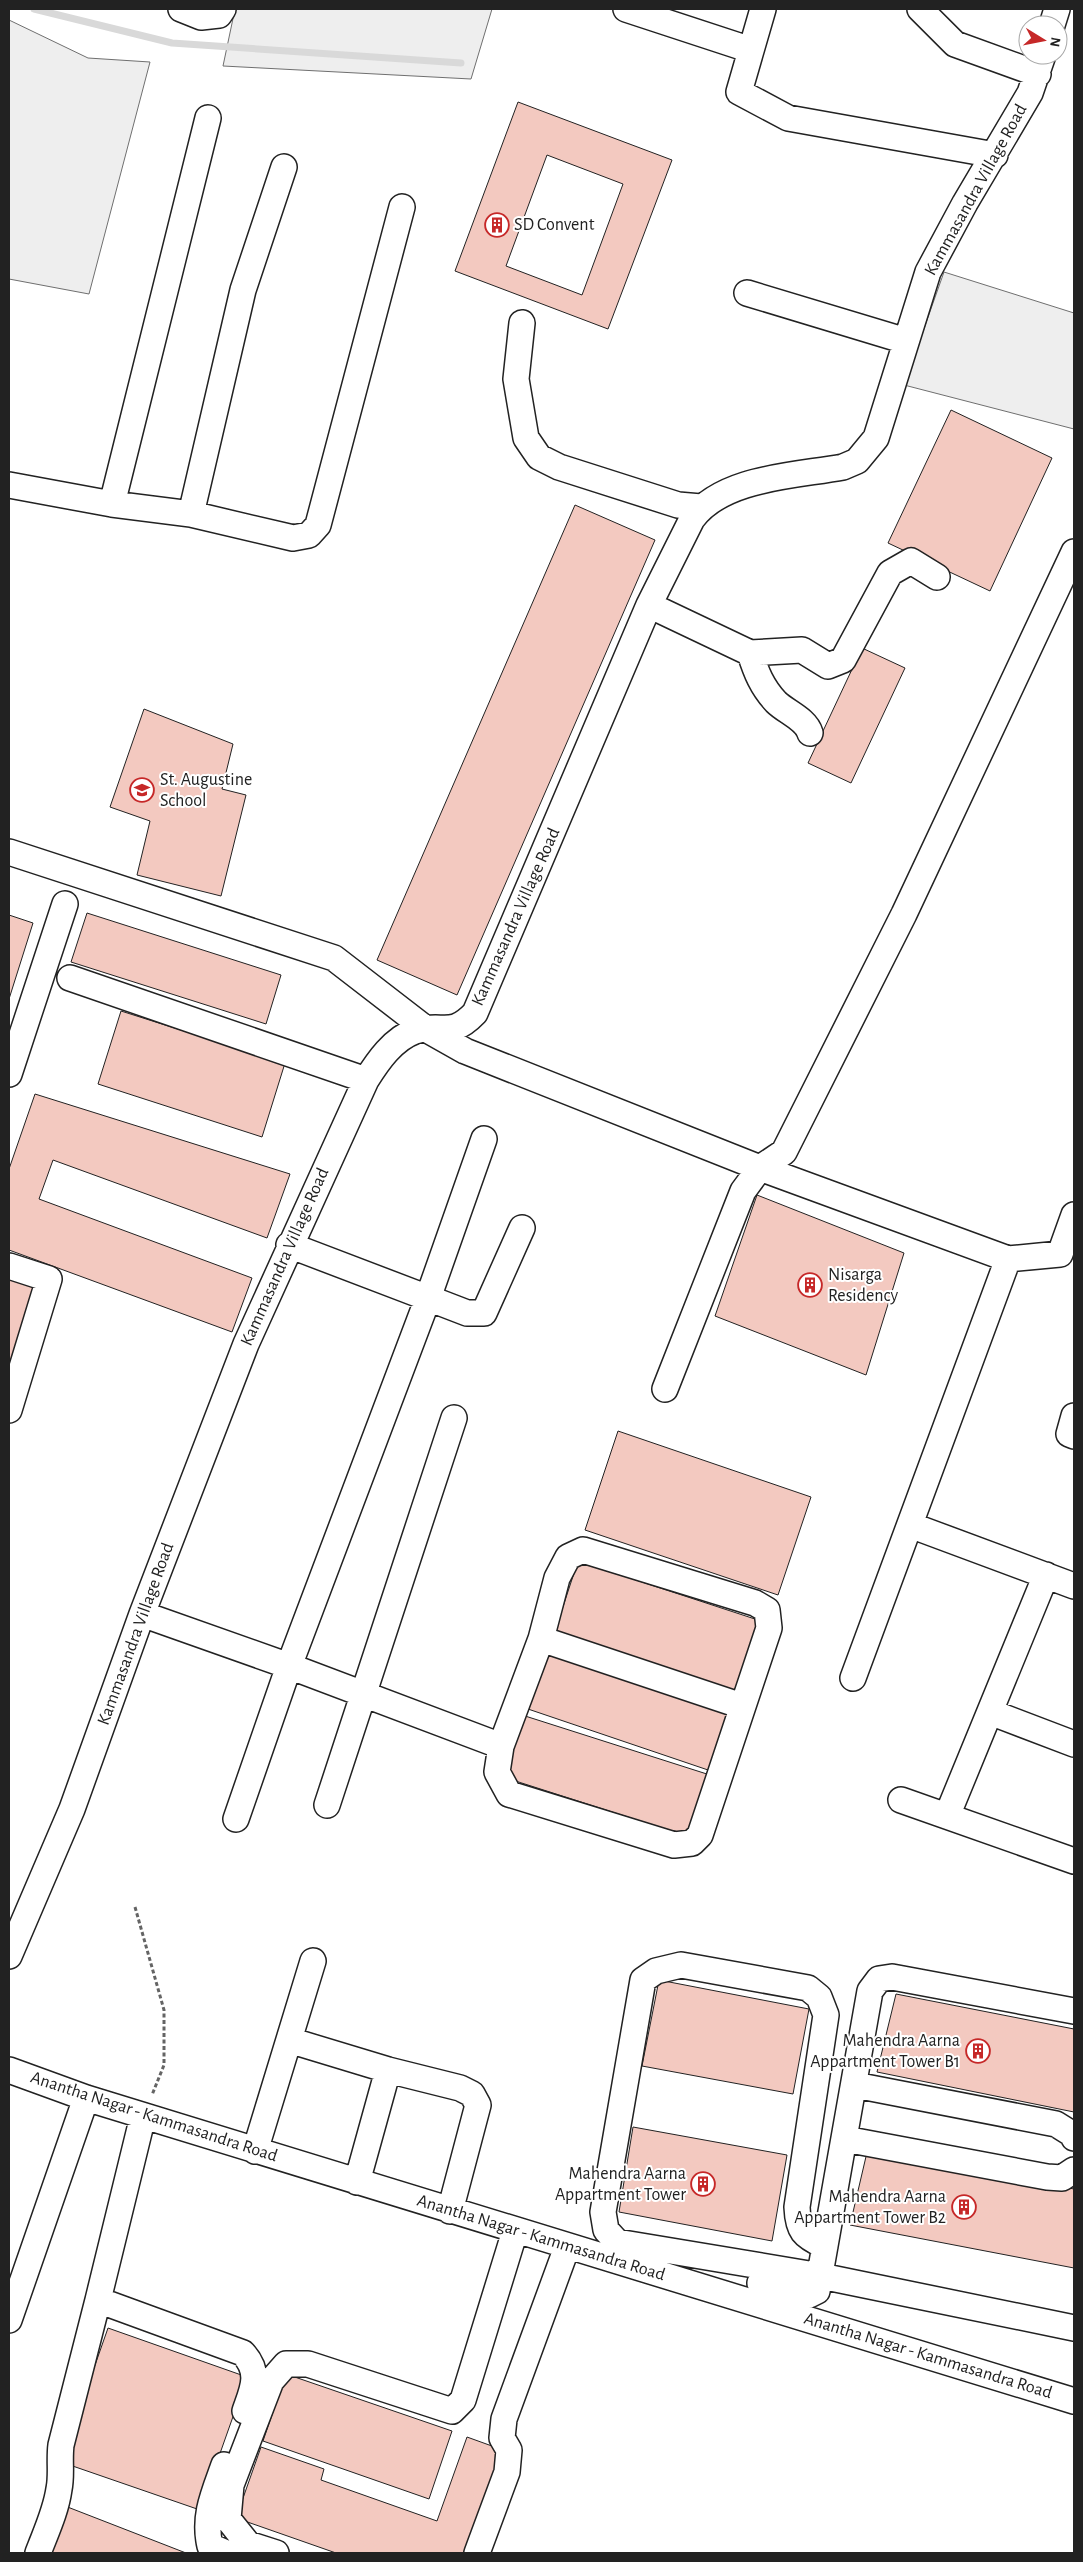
<svg xmlns="http://www.w3.org/2000/svg" width="1083" height="2562" font-family="'Alegreya Sans',sans-serif">
<rect width="100%" height="100%" fill="#fff"/>
<!-- green -->
<path fill="#eee" stroke="#6f6f6f" d="M235,9H492L471,79L223,66Z
M9,20L88,58L150,62L89,294L9,279Z
M944,272L1074,313V429L904,385Z"/>
<g fill="none" stroke-linecap="round" stroke-linejoin="round">
<!-- stream -->
<path stroke="#d9d9d9" stroke-width="7" d="M34,9L172,43L461,63"/>
</g>
<!-- building -->
<path fill="#f3c9c0" stroke="#222" fill-rule="evenodd" d="M518,102L672,160L608,329L455,271ZM547,155L623,184L582,295L506,266Z
M951,410L1052,458L990,591L888,543Z
M575,505L655,540L457,995L377,960Z
M862,648L905,668L851,783L808,763Z
M144,709L233,744L222,789L246,795L221,896L137,875L150,821L110,807Z
M87,913L281,975L266,1024L71,962Z
M9,915L33,923L9,999Z
M121,1011L285,1063L262,1137L98,1084Z
M35,1094L290,1174L267,1238L53,1160L39,1199L252,1278L232,1332L9,1250V1169Z
M757,1195L904,1253L866,1375L715,1316Z
M9,1274L36,1283L9,1367Z
M618,1431L811,1497L778,1595L585,1530Z
M578,1561L761,1621L735,1699L552,1640Z
M547,1645L732,1708L711,1771L525,1708Z
M522,1715L710,1775L690,1837L503,1777Z
M659,1980L809,2009L793,2094L642,2066Z
M896,1994L1074,2029V2112L877,2072Z
M633,2127L787,2155L772,2241L619,2212Z
M868,2148L1074,2189V2268L850,2225Z
M108,2328L247,2377L200,2510L61,2462Z
M286,2374L452,2431L429,2499L263,2441Z
M467,2437L503,2450L467,2553H336L236,2518L261,2447L324,2469L321,2480L437,2521Z
M65,2506L186,2553H47Z"/>
<g fill="none" stroke-linecap="round" stroke-linejoin="round">
<!-- minor casing -->
<g stroke="#222" stroke-width="28">
<path id="minor" d="M181,9L201,17L219,15L223,9
M626,9L751,50
M763,9L739,92L788,118L995,155
M920,9L955,44L1038,74
M1052,25L1057,9
M747,293L906,341
M522,323L516,379L526,438L539,457L559,467L678,505L701,507
M9,485L112,504L191,514L293,538L309,535L318,525L402,207
M112,504L208,118
M191,514L243,290L284,167
M649,605L750,653L802,650L828,666L843,660L890,573L911,561L937,577
M750,653C756,672 762,687 776,702C786,712 806,719 810,733
M9,852L334,958L426,1029L465,1051L760,1168L784,1152L904,914L1074,552
M70,978L366,1080
M9,1074L65,904
M484,1139L428,1298L467,1313H484L522,1228
M9,1266L49,1279L9,1410
M665,1389L743,1191L760,1168L1008,1259L1060,1254L1074,1215
M1074,1416L1069,1434L1074,1436
M910,1525L1074,1586
M142,1614L289,1666L501,1746L541,1639L557,1578L568,1557L583,1550L755,1603L767,1610L769,1628L700,1835L692,1843L674,1845L509,1794L497,1772L501,1746
M541,1639L742,1706
M853,1678L1008,1259
M990,1712L1074,1744
M901,1800L1074,1861
M327,1805L454,1418
M947,1816L1046,1575
M236,1819L289,1666L428,1298L289,1245
M9,1956L72,1809L142,1614L246,1344L366,1080C378,1061 393,1039 415,1031C443,1022 450,1039 475,1013L649,605L692,519C723,477 795,476 843,467L857,461L876,438L928,272L965,203L1030,93L1043,55
M289,2040L388,2070L460,2088L472,2094L478,2105L450,2211
M9,2070L86,2098L1074,2401
M855,2085L1056,2124L1072,2134L1074,2138
M143,2116L98,2300L243,2353C261,2373 253,2388 245,2411
M845,2139L1047,2177L1062,2178L1074,2170
M255,2151L313,1961
M357,2182L388,2070
M825,2246C803,2236 798,2231 797,2207L826,2015L819,1997L808,1988L681,1965L656,1971L643,1980L603,2212L606,2230L617,2242L821,2276L1074,2328
M760,2283L809,2295L817,2291L870,1991L879,1979L892,1977L1074,2011
M9,2320L86,2098
M224,2465C214,2493 203,2516 210,2546L226,2553
M38,2553C46,2532 56,2511 59,2489C62,2475 59,2460 61,2445L98,2300
M276,2553L248,2544L228,2519L231,2485L271,2381L286,2364H308L452,2411L463,2400L515,2231
M477,2553L507,2472L509,2450L502,2438L504,2419L567,2247"/>
</g>
<!-- path -->
<path stroke="#646464" stroke-width="3" stroke-dasharray="4 2.5" stroke-linecap="butt" d="M135,1907L164,2010V2065L152,2095"/>
<!-- minor -->
<use href="#minor" stroke="#fff" stroke-width="25"/>
</g>
<!-- icons -->
<defs>
<g id="building-ring" transform="scale(1.25)"><circle r="9.5" fill="#fff" stroke="#c62828" stroke-width="1.5"/><path d="M-4-6H4V6H1V3H-1V6H-4ZM-2.5-4.3h1.7v1.8h-1.7ZM.8-4.3h1.7v1.8H.8ZM-2.5-1h1.7V.8h-1.7ZM.8-1h1.7V.8H.8Z" fill="#c62828"/></g>
<g id="school-ring" transform="scale(1.25)"><circle r="9.5" fill="#fff" stroke="#c62828" stroke-width="1.5"/><path d="M0-5L7-2L0 1L-7-2ZM-4 1L0 2.5L4 1V4Q0 6-4 4Z" fill="#c62828"/></g>
</defs>
<g fill-rule="evenodd">
<use href="#building-ring" x="497" y="225"/>
<use href="#school-ring" x="142" y="790"/>
<use href="#building-ring" x="810" y="1285"/>
<use href="#building-ring" x="978" y="2051"/>
<use href="#building-ring" x="703" y="2184"/>
<use href="#building-ring" x="964" y="2207"/>
</g>
<g text-anchor="middle" dominant-baseline="central" stroke-width="4" stroke-linejoin="round" paint-order="stroke">
<!-- street labels -->
<g font-size="18" fill="#222" stroke="#fff">
<text transform="translate(976 190) rotate(-61)">Kammasandra Village Road</text>
<text transform="translate(516 917) rotate(-66)">Kammasandra Village Road</text>
<text transform="translate(285 1257) rotate(-66)">Kammasandra Village Road</text>
<text transform="translate(136 1634) rotate(-70)">Kammasandra Village Road</text>
<text transform="translate(154 2117) rotate(18)">Anantha Nagar - Kammasandra Road</text>
<text transform="translate(541 2238) rotate(17)">Anantha Nagar - Kammasandra Road</text>
<text transform="translate(928 2356) rotate(17)">Anantha Nagar - Kammasandra Road</text>
</g>
<!-- poi labels -->
<g font-size="18" fill="#222" stroke="#fff" text-anchor="start">
<text x="514" y="225">SD Convent</text>
<text x="160" y="780">St. Augustine<tspan x="160" dy="21">School</tspan></text>
<text x="828" y="1275">Nisarga<tspan x="828" dy="21">Residency</tspan></text>
<text x="960" y="2041" text-anchor="end">Mahendra Aarna<tspan x="960" dy="21">Appartment Tower B1</tspan></text>
<text x="686" y="2174" text-anchor="end">Mahendra Aarna<tspan x="686" dy="21">Appartment Tower</tspan></text>
<text x="946" y="2197" text-anchor="end">Mahendra Aarna<tspan x="946" dy="21">Appartment Tower B2</tspan></text>
</g>
</g>
<!-- border -->
<rect width="1083" height="2562" fill="none" stroke="#222222" stroke-width="20"/>
<!-- north arrow -->
<g transform="translate(1043 40) rotate(100)"><circle r="24" fill="#ffffff" stroke="#a7a7a7"/>
<path d="M0-4L9 19L0 12L-9 19Z" fill="#c62828"/>
<text y="-8" font-size="14" font-weight="bold" text-anchor="middle" fill="#222222">N</text>
</g>
</svg>
